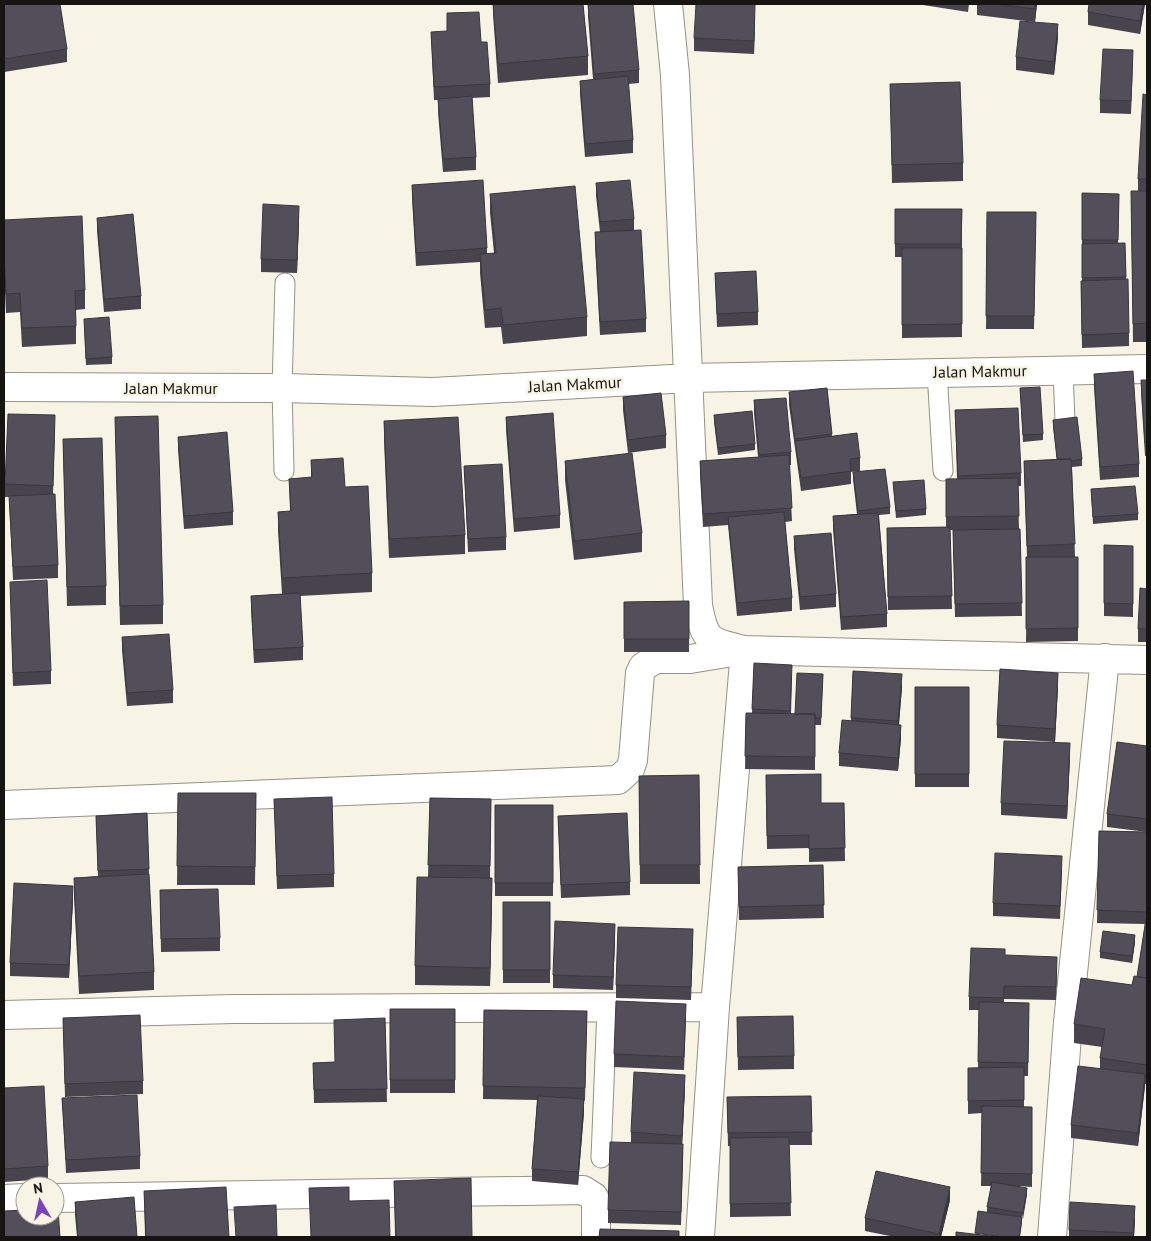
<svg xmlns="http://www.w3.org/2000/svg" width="1151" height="1241" font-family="'PT Sans',sans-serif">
<rect width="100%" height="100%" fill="#f7f3e5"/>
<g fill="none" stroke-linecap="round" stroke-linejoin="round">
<!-- lane casing -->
<g stroke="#969285" stroke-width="21">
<path id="lane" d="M1063,370L1065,422
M937,372L943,471
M284,471L282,388L285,283
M601,1158L607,1008"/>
</g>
<!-- street casing -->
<g stroke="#969285" stroke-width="30">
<path id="street" d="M668,4L675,75L698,605C705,642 709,642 744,650
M4,387L282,388L433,392L689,378L1147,369
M4,805L618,780L630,769L633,760L640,673L643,667L655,659H690L745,650L1147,660
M4,1015L233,1009L715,1007
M55,1198L583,1190L594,1197L596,1203V1237
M4,1199L25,1198
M700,1237L715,1007L745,650
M1052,1237L1068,1022L1105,658"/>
</g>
<!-- lane -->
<use href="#lane" stroke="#fff" stroke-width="19"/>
<!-- street -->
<use href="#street" stroke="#fff" stroke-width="28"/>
</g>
<!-- wall -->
<path fill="#47444d" d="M4,4L67,49V62L4,72Z
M493,4H583L588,56V75L498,83L493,14Z
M588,4L639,70V83L628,84L633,140V153L585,157L580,94V81L593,79L588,16Z
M923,4H969L968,12L923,5Z
M977,4H1037L1035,22L977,15Z
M1145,4L1140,34L1088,25V12Z
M755,15L754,54L694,51V38Z
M431,32L481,42L490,84V97L472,98L476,157V170L443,172L438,112V100H434Z
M1058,37L1054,75L1016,70V57Z
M1133,63L1131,114L1100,113V100Z
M890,84L963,163V181L892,183Z
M1147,95V342H1133L1131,191H1138V179Z
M596,183L634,219V230L646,319V332L600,335L595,245V232H600L596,196Z
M412,185L487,248V254L494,253L490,213V194L587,317V336L503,344L501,327L485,328L480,273V262L416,266L412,198Z
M1082,193L1119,194L1118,244L1125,243L1126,279L1129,333V346L1082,348L1081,294V281H1082Z
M895,209H962V337L902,338V257H895Z
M987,212H1036L1034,329H986Z
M97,218L141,296V309L104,312L97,231Z
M299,218L297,273L261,272V259Z
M4,220L85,290V309L76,310V344L22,347L20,312L6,313L4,268Z
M715,273L758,312V325L717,327Z
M84,319L112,357V364L86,365Z
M1094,374L1139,464V477L1100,480L1094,387Z
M1141,380H1147V456H1145L1141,393Z
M827,388L832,436L860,458V471L851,472V484L801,491L789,405V392Z
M1020,388L1043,434V440L1023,442Z
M623,397L666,435V448L628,453L623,410Z
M754,400L791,452V465H789L792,521L785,522L792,598V611L737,616L728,525L703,527L700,474V461L758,457L754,413Z
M955,410L1021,473V486H1018L1019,529L950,530L952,609L888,610L887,528L946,527V479H957Z
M714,415L755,444V450L718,455L714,422Z
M115,417L163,605V624L120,625Z
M506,417L560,515V528L514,532L506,430Z
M1053,420L1082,459V466L1072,467L1075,557H1078V641L1026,642L1027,557L1024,461L1057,459L1053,427Z
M384,421L465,535V554L389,558L384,440Z
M55,428L53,494L58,565V578L13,580L9,497H5V484Z
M178,437L233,512V525L184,529L178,449Z
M63,439L106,586V605L67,606Z
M311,460L345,487L372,573V592L300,596L303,647V660L254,663L251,609V596L282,594L278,531V512L290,511L289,479L311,478Z
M565,461L642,533V552L574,560L565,480Z
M464,466L506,537V550L468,552Z
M853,472L890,507V514L879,515L887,614V627L841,630L833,529V516L857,514L853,479Z
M893,482L926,509V515L896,518Z
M1091,489L1138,514V520L1093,524Z
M1020,529L1022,616L955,617L953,530Z
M794,536L836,594V607L800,610L794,549Z
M1104,545L1133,546V617L1104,616Z
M10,582L51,671V684L13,686Z
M1147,589V642H1138V629Z
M689,601V652H624V602Z
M122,637L173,690V703L127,706L122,650Z
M754,663L792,677L791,714H795L823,674L821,725H815V770L745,769L746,713H752Z
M853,671L902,687L899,725L901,738L898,771L839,766V753L851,721Z
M1058,686L1055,742L997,738V725Z
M915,687H969V787H915Z
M1147,746V832L1107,827V814Z
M1070,756L1067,819L1001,815V803Z
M699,775L700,884H640L639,776Z
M766,775L821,803H844L845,861L809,862V848L767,849Z
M178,793H256L255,885H177Z
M430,798L491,799L490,878L492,897L490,986L415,985V966L428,877Z
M274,799L334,874V887L277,889Z
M495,805H553V896H495Z
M147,813L149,874L154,972V990L79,994L74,897V878L98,876L96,816Z
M558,816L630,882V895L561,898Z
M1099,831L1147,832V1084H1145L1138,1146L1071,1138V1125L1100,1069V1058L1102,1047L1074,1043V1024L1132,985L1137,977L1145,924L1097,923Z
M823,865L824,918L739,920L738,867Z
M1062,869L1060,919L993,916V903Z
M160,890L220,938V951L161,952Z
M73,899L69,978L10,976V963Z
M503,902H550V983H503Z
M615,937L613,990L553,988V975Z
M693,942L691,1000L616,998V985Z
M1135,942L1132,963L1100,958V952Z
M1005,955L1057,970L1056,1000L1004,999V1002L1029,1003L1028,1076H1024V1107H1032V1187L1019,1186L1027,1194L1022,1219V1223L975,1234L987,1212V1207L991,1186H981L982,1113L968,1114V1068H978L979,1010H969V997Z
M390,1009H455V1093H390Z
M484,1010L587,1011L585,1101L584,1100V1112L578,1185L532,1181V1169L537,1100L483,1099Z
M686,1017L684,1070L614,1067V1054Z
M737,1017L794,1056V1069L738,1070Z
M63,1018L143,1081V1094L65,1097Z
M385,1018L387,1102L314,1103L313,1063L335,1062Z
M4,1088L48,1166V1179L4,1182Z
M685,1088L682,1144L683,1157L681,1225L608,1223V1210L631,1143V1132Z
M811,1096L812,1145H789L791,1216L730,1217V1146H728L727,1097Z
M62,1098L140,1156V1169L66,1173Z
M394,1181L472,1237H395Z
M144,1191L229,1237H145Z
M950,1200L941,1237H895L865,1231V1218Z
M75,1202L137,1237H77L75,1215Z
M1135,1219L1134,1237H1069V1230Z"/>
<!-- shaded-wall -->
<path fill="#39373f" d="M755,4V15L754,54V41Z
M1035,4H1037L1035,22Z
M1143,4H1145L1140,34V21Z
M1058,24V37L1054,75V62Z
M299,206V218L297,273V260Z
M1058,673V686L1055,742V729Z
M902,674V687L898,734V721Z
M901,725V738L898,771V758Z
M1070,743V756L1067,819V806Z
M492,878V897L490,986V968Z
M73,886V899L69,978V965Z
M615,924V937L613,990V977Z
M1135,935V942L1132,963V956Z
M1145,1074V1087L1138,1146V1133Z
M685,1075V1088L682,1149V1136Z
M584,1099V1112L578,1185V1172Z
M950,1187V1200L941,1237H939V1234Z
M1027,1188V1194L1023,1219V1213Z
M1135,1206V1219L1134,1237H1133Z
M1022,1217V1223L1020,1237H1019Z"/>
<!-- building -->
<path fill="#524f5a" stroke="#39373f" d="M4,4H60L67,49L4,59Z
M493,4H583L588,56L498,64Z
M588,4H633L639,70L594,74Z
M696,4H755L754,41L694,38Z
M994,4H1035V9Z
M1089,4H1143L1140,21L1088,12Z
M479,12L481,42H487L490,84L434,87L431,32L447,31V13Z
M1020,21L1058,24L1054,62L1016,57Z
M1103,49L1133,50L1131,101L1100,100Z
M628,76L633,140L585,144L580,81Z
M960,82L963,163L892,165L890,84Z
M1143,94L1147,95V179H1138Z
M472,96L476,157L443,159L438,99Z
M483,180L487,248L416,253L412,185Z
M630,180L634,219L600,222L596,183Z
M575,186L587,317L503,325L501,308L485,310L480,254L496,253L490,194Z
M1131,191H1147V323L1133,324Z
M1082,193L1119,194L1118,240H1082Z
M263,204L299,206L297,260L261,259Z
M895,209H962L961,244H895Z
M987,212H1036L1034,316H986Z
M133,214L141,296L104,299L97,218Z
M82,216L85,290L75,291L76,326L22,328L20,293L6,294L4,250V220Z
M641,230L646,319L600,322L595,232Z
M1125,243L1126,277L1082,278V244Z
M902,248H962V324L902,325Z
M756,271L758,312L717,314L715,273Z
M1128,279L1129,333L1082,335L1081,281Z
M109,317L112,357L86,359L84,319Z
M1133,371L1139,464L1100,467L1094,374Z
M1141,380H1147V443H1145Z
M1040,387L1043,434L1023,435L1020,388Z
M827,388L832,434L795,439L789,392Z
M661,393L666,435L628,440L623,397Z
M786,398L791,452L759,455L754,400Z
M1018,408L1021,473L958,476L955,410Z
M752,411L755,444L718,448L714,415Z
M553,413L560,515L514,519L506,417Z
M8,414L55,415L53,486L5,484Z
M158,416L163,605L120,606L115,417Z
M458,417L465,535L389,539L384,421Z
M1077,417L1082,459L1071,461V459H1057L1053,420Z
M227,432L233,512L184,516L178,437Z
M857,433L860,458L850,459L851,471L801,478L795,441Z
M102,438L106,586L67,587L63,439Z
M632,453L642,533L574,541L565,461Z
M789,455L792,508L703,514L700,461Z
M343,458L345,487L368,486L372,573L282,578L278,512L291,511L289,479L312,477L311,460Z
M1071,459L1075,544L1027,546L1024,461Z
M502,464L506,537L468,539L464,466Z
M885,469L890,507L858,511L853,472Z
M1018,478L1019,516L946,517V479Z
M924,480L926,509L896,511L893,482Z
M1135,486L1138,514L1093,517L1091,489Z
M55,494L58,565L13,567L9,496Z
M784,512L792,598L737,603L728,517Z
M878,513L887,614L841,617L833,516Z
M950,527L952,596L888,597L887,528Z
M1020,529L1022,603L955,604L953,530Z
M831,533L836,594L800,597L794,536Z
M1104,545L1133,546V604L1104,603Z
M1026,557H1078V628L1026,629Z
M47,580L51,671L13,673L10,582Z
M1140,588L1147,589V629H1138Z
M300,593L303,647L254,650L251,596Z
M689,601V639H624V602Z
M169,634L173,690L127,693L122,637Z
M754,663L792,665L790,711L752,709Z
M1000,669L1058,673L1055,729L997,725Z
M853,671L902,674L898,721L851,718Z
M797,673L823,674L821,718H815V714H795Z
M915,687H969V774H915Z
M746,713L815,714V757L745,756Z
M842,720L901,725L898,758L839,753Z
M1004,741L1070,743L1067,806L1001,803Z
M1117,742L1147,746V819L1107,814Z
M821,774V803H844L845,848L809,849V835L767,836L766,775Z
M699,775L700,865H640L639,776Z
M178,793H256L255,867L177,866Z
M332,797L334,874L277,876L274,799Z
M430,798L491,799L490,866L428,865Z
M495,805H553V883H495Z
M147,813L149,869L98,871L96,816Z
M627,813L630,882L561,885L558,816Z
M1099,831L1147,832V912L1097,910Z
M995,853L1062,856L1060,906L993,903Z
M823,865L824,905L739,907L738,867Z
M149,874L154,972L79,976L74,878Z
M417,877L492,878L490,968L415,966Z
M14,883L73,886L69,965L10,963Z
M218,889L220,938L161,939L160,890Z
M503,902H550V970H503Z
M1146,919H1147V978L1137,977Z
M555,921L615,924L613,977L553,975Z
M618,927L693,929L691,987L616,985Z
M1103,931L1135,935L1132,956L1100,952Z
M971,948L1005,949V955L1057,957L1056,987L1004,986L1003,998L969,997Z
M1134,976L1147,978V1065L1100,1058L1105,1029L1074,1024L1081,978L1132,985Z
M616,1001L686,1004L684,1057L614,1054Z
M979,1002L1029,1003L1028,1063L978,1062Z
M390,1009H455V1080H390Z
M484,1010L587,1011L585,1088L483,1086Z
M140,1015L143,1081L65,1084L63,1018Z
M793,1016L794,1056L738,1057L737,1017Z
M385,1018L387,1089L314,1090L313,1063L335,1062L334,1020Z
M1078,1066L1145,1074L1138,1133L1071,1125Z
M1024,1067V1100L968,1101V1068Z
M634,1072L685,1075L682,1136L631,1132Z
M44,1086L48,1166L4,1169V1088Z
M137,1095L140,1156L66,1160L62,1098Z
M538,1096L584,1099L578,1172L532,1169Z
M811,1096L812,1132L728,1133L727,1097Z
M982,1106L1032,1107V1174L981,1173Z
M789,1137L791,1203L730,1204V1138Z
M610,1142L683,1144L681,1212L608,1210Z
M876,1171L950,1187L939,1234L865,1218Z
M471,1178L472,1237H396L394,1181Z
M992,1182L1027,1188L1023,1213L987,1207Z
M226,1187L229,1237H146L144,1191Z
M349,1187V1201L389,1200L390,1237H311L309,1188Z
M134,1197L137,1237H78L75,1202Z
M1070,1202L1135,1206L1133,1233L1069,1230Z
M276,1205L277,1237H236L234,1207Z
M55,1209H58L60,1237H4V1211L25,1210V1216H55Z
M978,1211L1022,1217L1019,1237H1003L975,1233Z
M600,1229L679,1231V1237H599Z
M956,1232L999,1237H956Z"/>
<g text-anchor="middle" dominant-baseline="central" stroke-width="5" stroke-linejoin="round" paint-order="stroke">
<!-- street labels -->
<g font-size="16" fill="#171511" stroke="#f7f3e5">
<text transform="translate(980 371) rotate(-1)">Jalan Makmur</text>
<text transform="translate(575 384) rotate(-3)">Jalan Makmur</text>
<text x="171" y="388">Jalan Makmur</text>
</g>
</g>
<!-- border -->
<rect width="1151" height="1241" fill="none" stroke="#171511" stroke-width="10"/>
<!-- north arrow -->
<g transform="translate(40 1201) rotate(351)"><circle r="24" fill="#f7f3e5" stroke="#9d9a90"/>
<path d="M0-4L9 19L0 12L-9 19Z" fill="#7a43ba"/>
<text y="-8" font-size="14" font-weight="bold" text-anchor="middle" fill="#171511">N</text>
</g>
</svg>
